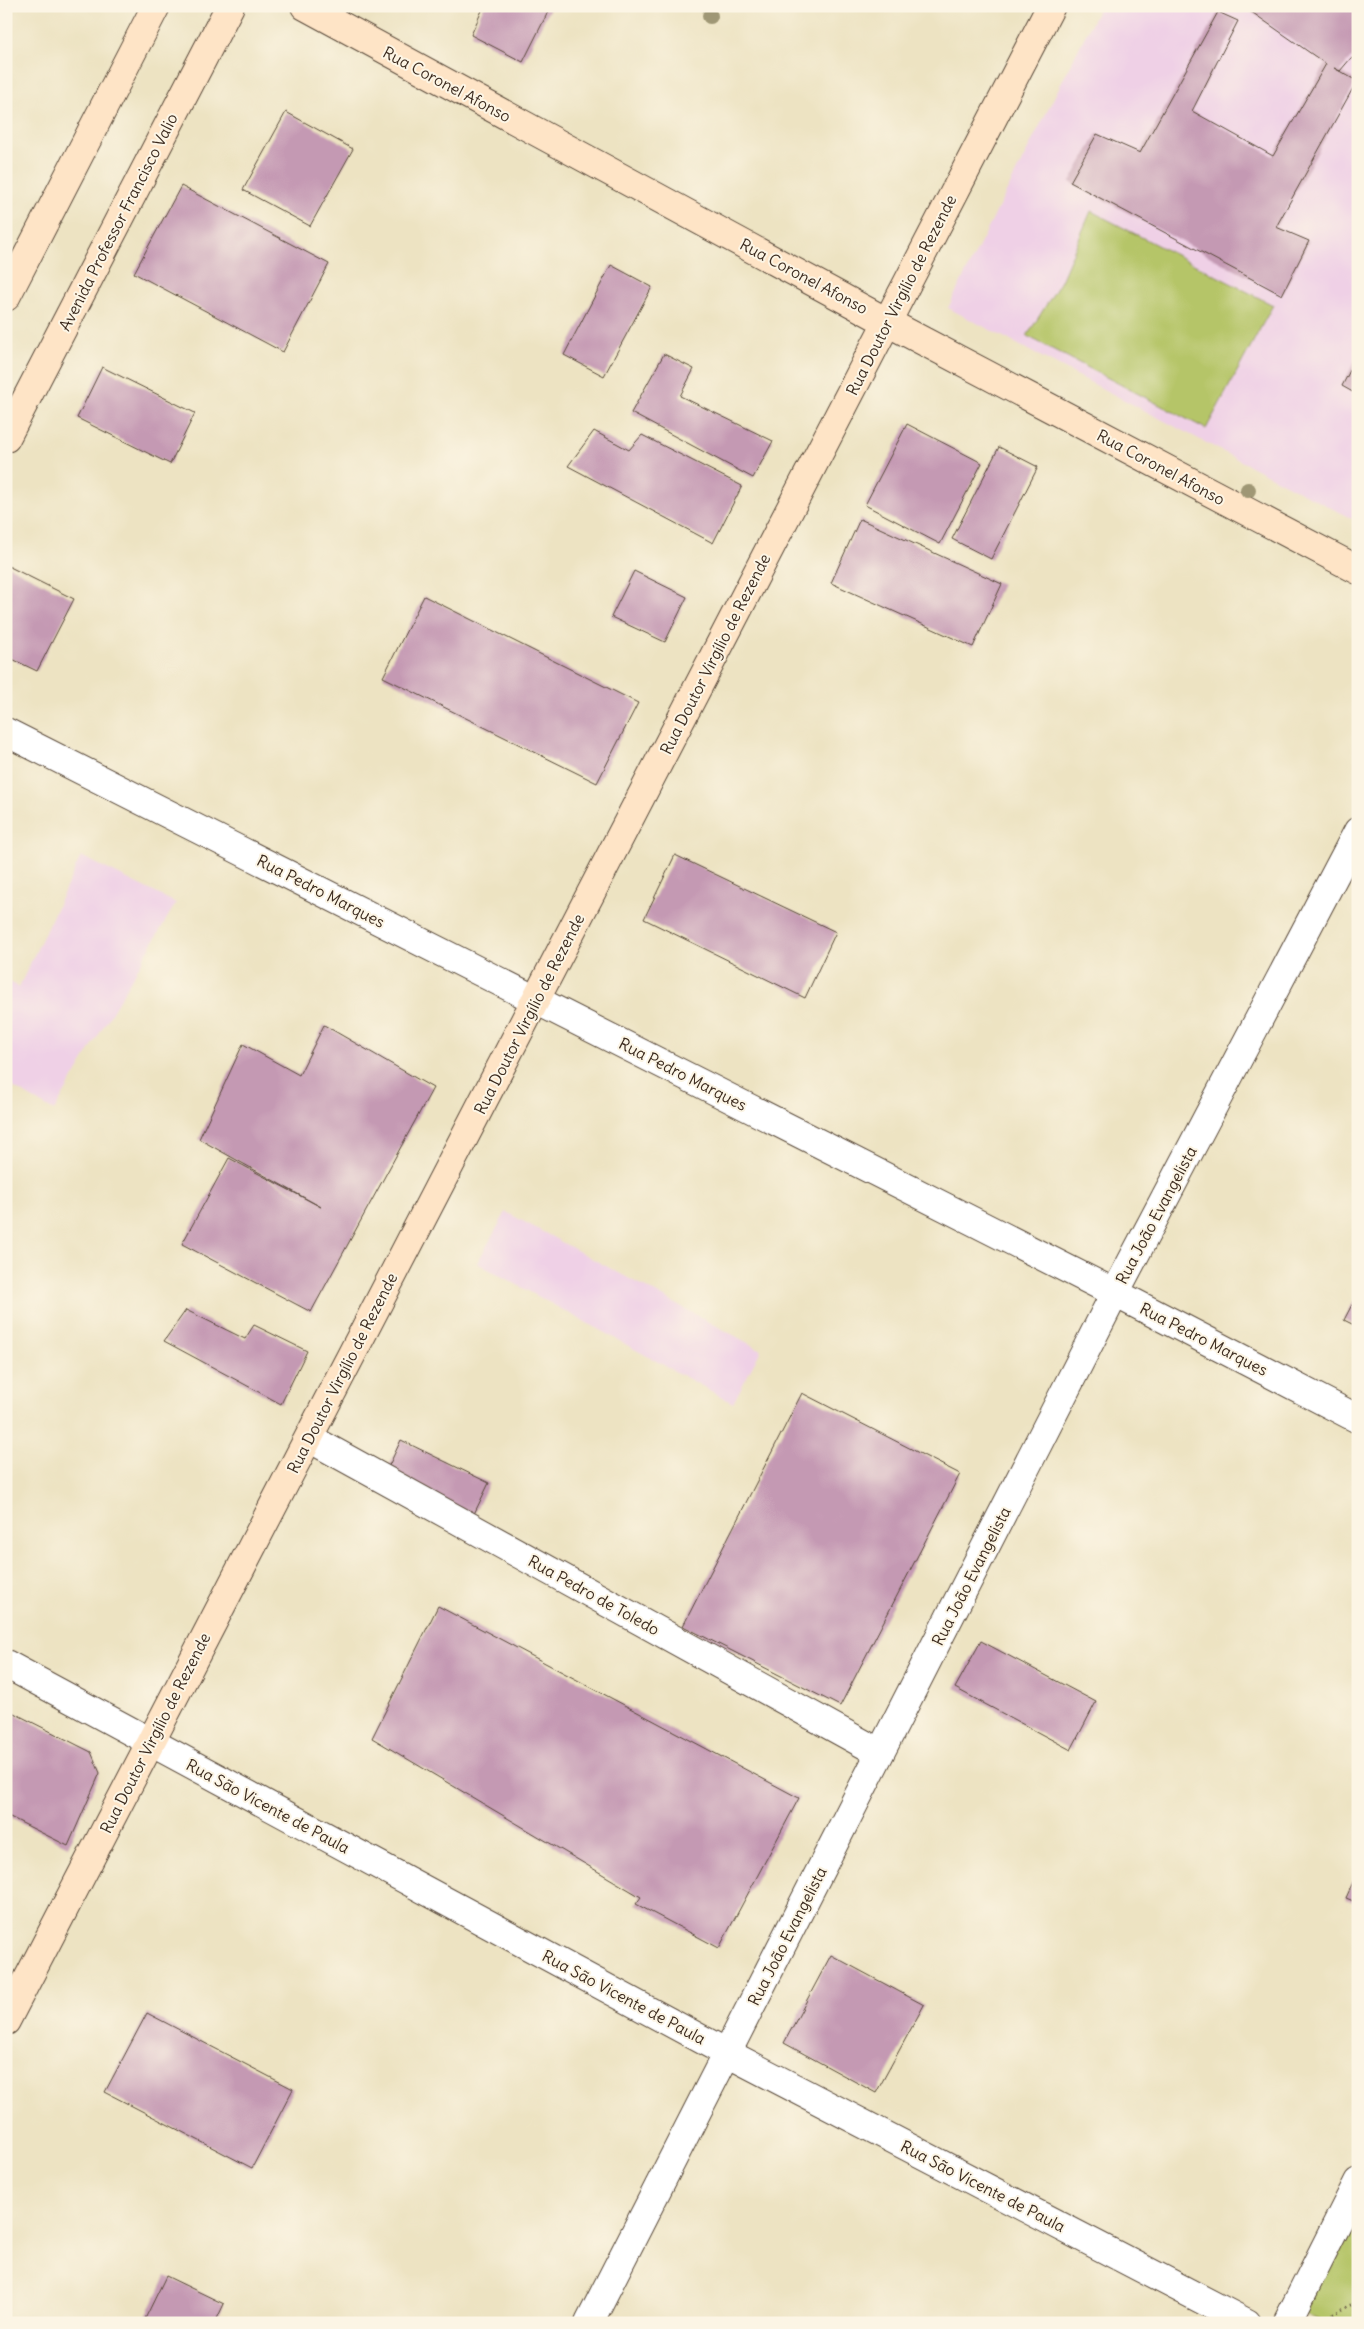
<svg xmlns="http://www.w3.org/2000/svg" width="1364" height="2329" font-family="Delius,sans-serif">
<rect width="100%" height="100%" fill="#fcf5e5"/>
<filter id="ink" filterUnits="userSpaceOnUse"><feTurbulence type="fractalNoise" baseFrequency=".02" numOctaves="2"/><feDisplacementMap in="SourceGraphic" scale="10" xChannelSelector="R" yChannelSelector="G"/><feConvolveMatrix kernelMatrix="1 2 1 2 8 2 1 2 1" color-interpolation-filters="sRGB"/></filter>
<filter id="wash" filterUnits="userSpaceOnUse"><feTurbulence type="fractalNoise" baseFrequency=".0096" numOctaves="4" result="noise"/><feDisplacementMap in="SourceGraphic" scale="20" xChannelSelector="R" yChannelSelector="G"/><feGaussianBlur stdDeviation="1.12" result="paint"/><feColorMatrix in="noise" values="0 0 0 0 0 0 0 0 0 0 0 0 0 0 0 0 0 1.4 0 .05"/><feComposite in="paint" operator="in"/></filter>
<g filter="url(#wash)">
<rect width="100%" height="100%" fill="#ede3c2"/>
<!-- built -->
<path fill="#efd0e6" d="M1100,6H1358V522L948,308Z
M81,856L176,903L54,1111L6,1083V980L19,987Z
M506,1212L761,1350L733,1403L477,1263Z"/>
<!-- green -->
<path fill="#b5c568" stroke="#787843" d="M1091,211L1273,305L1206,429L1027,336L1061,281Z
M1358,2190V2323H1326L1296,2308Z"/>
<g id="blocks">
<!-- building -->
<path fill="#c499b3" d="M484,6H551L523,62L471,35Z
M1243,6H1358V62L1351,58L1340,71L1334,68L1357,81L1276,227L1309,241L1282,295L1070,182L1097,134L1140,153L1218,12L1238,21L1192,111L1273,156L1326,64Z
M286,112L353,149L310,226L243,190Z
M181,186L329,264L283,352L134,273Z
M611,265L652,287L604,376L564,355Z
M664,354L694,369L680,396L773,441L753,478L631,413Z
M1358,355V395L1342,386Z
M102,367L195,413L170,464L77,418Z
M907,424L982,463L940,544L865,505Z
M594,431L629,450L642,435L742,486L713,543L568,466Z
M999,447L1038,467L991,559L952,539Z
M860,519L1002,584L973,647L831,583Z
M6,565L74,599L37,671L6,656Z
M634,571L687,597L665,642L611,617Z
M424,596L638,703L597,783L383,677Z
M675,855L836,932L805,998L644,919Z
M324,1025L433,1088L311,1312L182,1244L229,1158L321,1207L199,1139L243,1044L299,1075Z
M1358,1293V1327L1344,1320Z
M186,1310L245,1339L254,1325L307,1351L281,1404L164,1341Z
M802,1393L960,1474L840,1706L683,1626Z
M401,1440L489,1483L473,1516L386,1472Z
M438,1606L799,1798L719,1948L636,1904L641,1897L372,1738Z
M981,1641L1096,1702L1071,1750L955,1688Z
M6,1709L91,1752L100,1773L68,1846L6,1815Z
M1358,1871V1903L1346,1898Z
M831,1955L924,2005L876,2093L784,2043Z
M147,2013L293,2089L252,2168L105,2092Z
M166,2276L224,2304L215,2323H143Z"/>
</g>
</g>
<g filter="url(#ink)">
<use href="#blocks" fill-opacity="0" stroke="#564637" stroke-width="1"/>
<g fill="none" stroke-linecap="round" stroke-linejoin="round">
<!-- minor casing -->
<g stroke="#564637" stroke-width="30">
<path id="minor" d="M6,732L1115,1293L1358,1419
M309,1438L880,1753
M6,1664L727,2053L1247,2323
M589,2323L1115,1293L1358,831
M1287,2323L1358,2182"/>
</g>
<!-- secondary casing -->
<g stroke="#564637" stroke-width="30">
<path id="secondary" d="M305,6L887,322L1358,570
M6,297L156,6
M6,438L230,6
M6,2021L1051,6"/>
</g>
<!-- path -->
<path stroke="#564637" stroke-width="3" stroke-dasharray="1 4" stroke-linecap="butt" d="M1333,2314L1358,2302"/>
<!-- minor -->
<use href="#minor" stroke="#fff" stroke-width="28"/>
<!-- secondary -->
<use href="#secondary" stroke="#fee4c6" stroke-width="28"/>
</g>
<!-- trees -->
<g fill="#9f9774">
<circle cx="710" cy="16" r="8"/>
<circle cx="1248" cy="490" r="8"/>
</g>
</g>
<g text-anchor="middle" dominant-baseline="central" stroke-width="4" stroke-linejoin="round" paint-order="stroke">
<!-- street labels -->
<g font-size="16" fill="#3b2a1e" stroke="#fcf5e5">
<text transform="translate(447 84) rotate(28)">Rua Coronel Afonso</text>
<text transform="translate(118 222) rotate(-63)">Avenida Professor Francisco Valio</text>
<text transform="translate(804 276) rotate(28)">Rua Coronel Afonso</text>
<text transform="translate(901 295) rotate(-63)">Rua Doutor Virgílio de Rezende</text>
<text transform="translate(1161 467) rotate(28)">Rua Coronel Afonso</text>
<text transform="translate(715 654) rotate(-63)">Rua Doutor Virgílio de Rezende</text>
<text transform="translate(321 891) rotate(27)">Rua Pedro Marques</text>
<text transform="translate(529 1014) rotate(-63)">Rua Doutor Virgílio de Rezende</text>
<text transform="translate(683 1074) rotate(27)">Rua Pedro Marques</text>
<text transform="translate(1156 1215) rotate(-62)">Rua João Evangelista</text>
<text transform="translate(1204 1339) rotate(27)">Rua Pedro Marques</text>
<text transform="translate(342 1373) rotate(-63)">Rua Doutor Virgílio de Rezende</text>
<text transform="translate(971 1576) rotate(-63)">Rua João Evangelista</text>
<text transform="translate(594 1595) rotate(29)">Rua Pedro de Toledo</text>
<text transform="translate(155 1733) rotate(-63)">Rua Doutor Virgílio de Rezende</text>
<text transform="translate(268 1806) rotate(28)">Rua São Vicente de Paula</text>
<text transform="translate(787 1936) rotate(-63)">Rua João Evangelista</text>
<text transform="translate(624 1997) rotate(28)">Rua São Vicente de Paula</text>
<text transform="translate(983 2186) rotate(27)">Rua São Vicente de Paula</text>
</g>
</g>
<!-- margin -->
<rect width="1364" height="2329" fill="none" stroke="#fcf5e5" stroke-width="25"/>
</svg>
